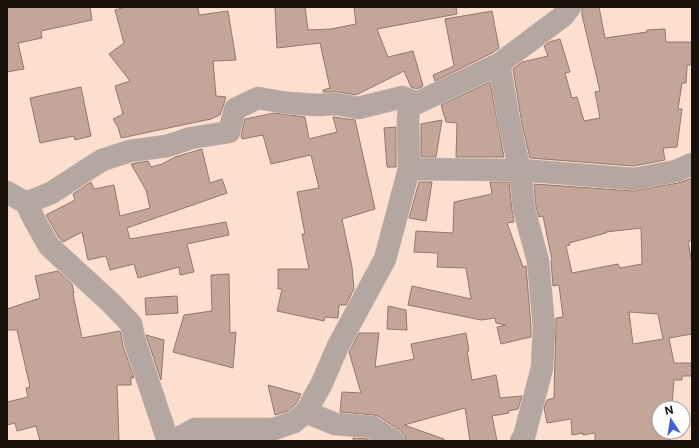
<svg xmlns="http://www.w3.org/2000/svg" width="699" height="448" font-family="Inter,sans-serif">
<rect width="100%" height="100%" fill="#fddfcf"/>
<!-- building -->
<path fill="#c3a59a" stroke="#94776d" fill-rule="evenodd" d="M7,7H90L92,20L41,31L42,38L18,43L24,69L7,72Z
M125,7H198L199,15L228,11L236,60L213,61L216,96L226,97L220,115L211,119L121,138L118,127L113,119L123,114L115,86L130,81L109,54L124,43L115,10Z
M275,7H305L308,30L331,29L356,24L354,7H456L457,14L377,29L388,57L413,51L423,86L417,89L411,87L404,71L356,95L339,92H323V90L330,88L320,43L277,48Z
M582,7H599L605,38L647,32V30L665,29L666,42H692V65H687L686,83H682L678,109H682L677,147L663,148L665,160L633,166L530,158L522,124L513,69L522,62L548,56L544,46L549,42L560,39L570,72L565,73L572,98L577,97L584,121L600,118L595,92L600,91L582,15Z
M492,11L499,48L492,53L435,81L433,75L454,66L445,19Z
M490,82L504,157H456L457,123L446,122L441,105Z
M81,87L91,136L75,140L74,136L40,143L30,98Z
M274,113L305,117L309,139L337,132L333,117L355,120L375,209L342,219L352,267L354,289L346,305H339L338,318L325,317L324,321L277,311L282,289H278V269H309L302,234H305L297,192L319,188L311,155L271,164L263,135L242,139L241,136L245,119Z
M442,120L436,157H421V124Z
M396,127V167H387L384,128Z
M202,149L210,183L222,179L227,193L127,228L130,239L226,222L229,235L187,244L194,272L180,275L179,267L138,278L134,264L110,270L106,256L88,260L82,232L63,242L59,238L46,215L75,200L73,194L91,182L94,189L114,185L120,216L150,208L146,190L131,164L148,161L151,167L162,164L175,157Z
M692,178V241H688L692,263V334L669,338L674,363H692V376H682V380H674L672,405H674V408H659V432H671L670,441H595V433L583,435V433L572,435L571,419L547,423L544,408L547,400L554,398L556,318L563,317L559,285L553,286L551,261L552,260L543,216L539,217L536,207L534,184L633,191L678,183ZM641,228L642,264L620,268L618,264L572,273L566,246L570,245L569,243L606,233V232ZM629,312L658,314L663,339L633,344Z
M419,182H432L426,221L409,218Z
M490,182H509L512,210L514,222L507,223L523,267L526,266L531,327V337L501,344L497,327L506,325L496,323L495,318L481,320L408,305L412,286L471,299L466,268L437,267L438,253L414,252L416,231L453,233L454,202L492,194Z
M58,271L72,284L74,293L73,294L82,338L120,331L123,346L134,378L131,377V385H117L119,441H40L36,426L17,431L15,423L7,425V402L28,397L26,388L30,387L17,330H7V309L40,298L35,276Z
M229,274L230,333L236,332L233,368L173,352L184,315L212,311L211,275Z
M177,296L178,313L146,315L145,298Z
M388,306L406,310L407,330L387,329Z
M359,333H379L375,367L414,359L411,344L466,333L469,351H467L472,380L496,375L500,398L522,396L518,409L508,411L509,413L492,416L497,441H470L465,408L404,425L444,439V441H406L405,435L401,431L378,416L373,415L340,412L342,392L361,393L349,352Z
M146,335L164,340L161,380Z
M268,385L301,394L296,404L288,411L275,415Z
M353,438L368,439L371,441H353Z"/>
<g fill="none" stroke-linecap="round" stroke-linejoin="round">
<!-- minor casing -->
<g stroke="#d9beb0" stroke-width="23">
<path id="minor" d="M499,64L510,126L520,170L524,209L538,261L544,327L542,368L524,437L521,441
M409,169L520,170L634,179L676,171L692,164
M7,192L26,203L35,221L49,246L111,303L131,324L135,342L168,441
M26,203L51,193L102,160L130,151L167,146L191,138L229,132L235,109L258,98L287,103L318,105L337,104L358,108L403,97L410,100
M306,412L335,424L372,427L394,441
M173,441L195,429H274L294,422L306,412L322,383L338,346L385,259L409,169L408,119L410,100L417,103L499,64L563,16L570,7"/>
</g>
<!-- minor -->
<use href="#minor" stroke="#b4a6a1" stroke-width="22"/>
</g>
<!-- border -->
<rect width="699" height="448" fill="none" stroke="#1a100b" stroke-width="16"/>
<!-- north arrow -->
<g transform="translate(671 420) rotate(348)"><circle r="19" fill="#ffffff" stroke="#a39f9d"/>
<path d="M0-3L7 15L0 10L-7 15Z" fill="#3d61d3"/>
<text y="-6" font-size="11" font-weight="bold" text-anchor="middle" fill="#1a100b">N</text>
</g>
</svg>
